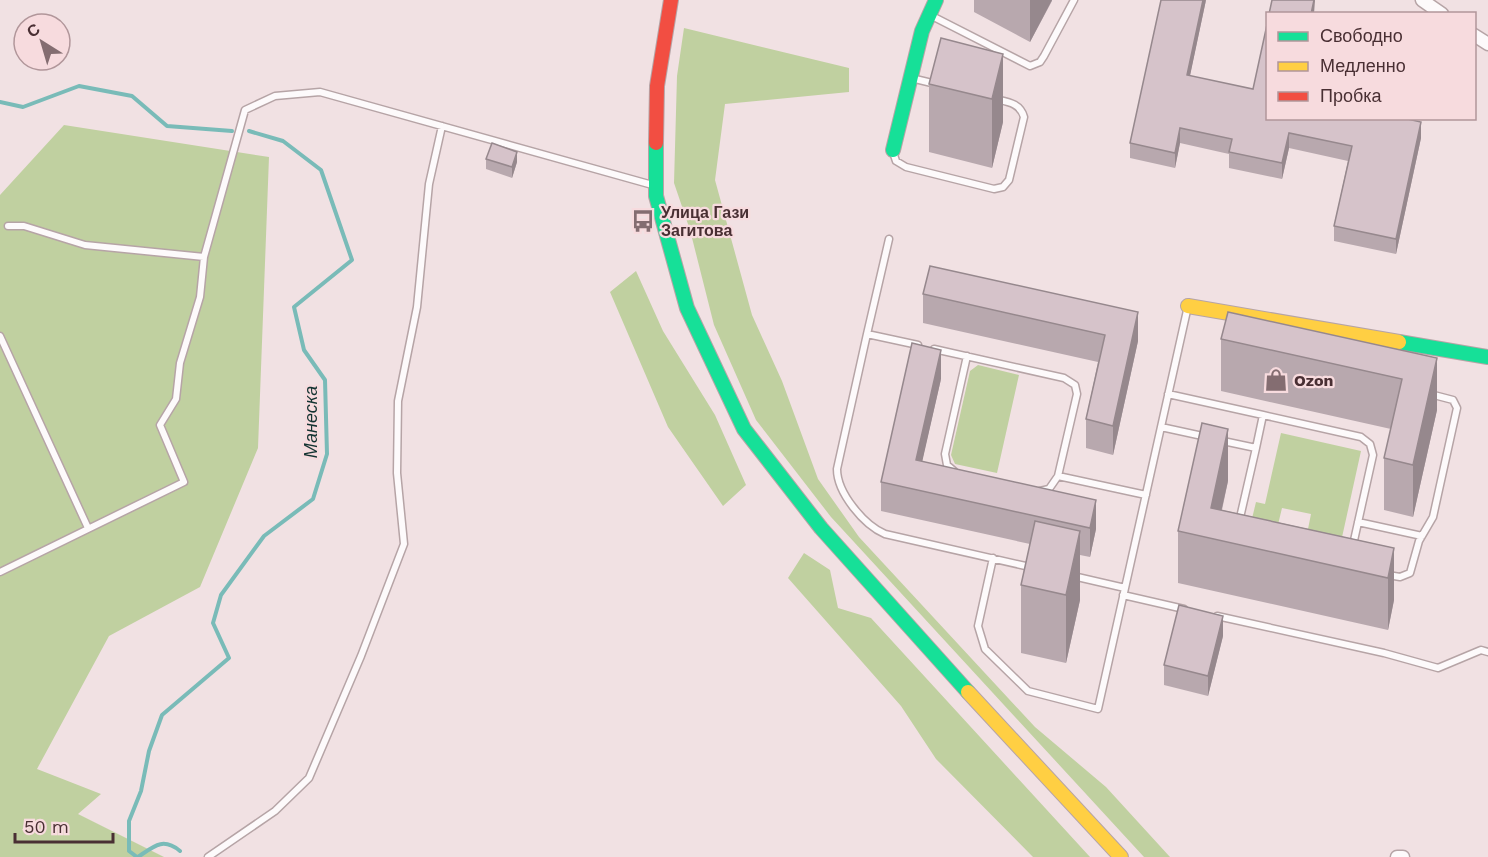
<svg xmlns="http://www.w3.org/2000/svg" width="1488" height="857" font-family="'Work Sans',sans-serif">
<rect width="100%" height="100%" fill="#f1e1e3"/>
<!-- green -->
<path fill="#c0d0a0" d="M684,28L849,68V92L725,104L715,180L752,315L782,381L818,479L859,537L1035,727L1106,787L1170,857H1144L831,517L756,420L714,325L690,230L674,183L677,76Z
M64,125L269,157L258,448L200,587L109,636L37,769L101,794L78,814L164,857H0V195Z
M636,271L663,331L715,415L746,485L723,506L668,427L610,292Z
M978,365L1019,375L997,473L955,464L951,455L970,371Z
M1281,433L1361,451L1339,551L1305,544L1311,514L1282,508L1275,537L1249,531L1256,502L1265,504Z
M804,553L830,570L838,608L871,618L1090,857H1033L936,759L901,706L788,578Z"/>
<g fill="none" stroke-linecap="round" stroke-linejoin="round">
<!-- stream -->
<path stroke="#79bbb8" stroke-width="4" d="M0,102L23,107L79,86L132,96L167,126L232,131
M137,857L129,851V821L141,791L149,751L162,715L229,658L213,623L221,595L264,536L313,499L327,454L325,380L304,350L294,307L352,260L321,170L283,141L249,131
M138,857C154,846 163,837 180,851"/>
<!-- lane casing -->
<g stroke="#b6a4a6" stroke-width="9">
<path id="lane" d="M930,15L1030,66L1040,62L1044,56L1074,0
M911,78L936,84
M893,152L896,161L906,167L994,189L1003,187L1009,180L1024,117C1020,103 1008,102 995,99
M8,226H24L85,245L204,257L245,110L275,96L320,92L656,186
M867,334L889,239
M0,336L88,528
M918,345L867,334L837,469C837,493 864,525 885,534L1030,567
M934,349L1064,378L1075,385L1077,394L1058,476L1049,489L1040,491
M1168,394L1263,415L1256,448
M1263,415L1361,437L1370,444L1373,455L1353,545
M1161,427L1207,437
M1223,441L1256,448L1239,522
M954,471L947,465L945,454L967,356
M1058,476L1146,495
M1358,522L1422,536
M993,558L978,626L985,649L1028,691L1098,709L1188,306
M0,572L184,482L160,425L176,399L180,363L200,297L204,257
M1388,575L1400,577L1410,573L1419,541L1433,517L1457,408L1453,400L1430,394
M1073,576L1125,588
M1123,595L1184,609
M1217,616L1384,653L1438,668L1481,650L1488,652
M208,857L275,811L309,778L361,656L404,544L397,473L398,401L417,307L429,184L442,126"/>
</g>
<!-- street casing -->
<g stroke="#b6a4a6" stroke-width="15">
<path id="street" d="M1422,0L1442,14
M1474,35L1488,44
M1397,857H1403"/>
</g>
<!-- fast casing -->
<g stroke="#b6a4a6" stroke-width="16">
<path id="fast" d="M656,143V196L687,308L744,429L821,528L968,692
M893,150L922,31L936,0
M1399,342L1488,357"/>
</g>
<!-- slow casing -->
<g stroke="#b6a4a6" stroke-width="16">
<path id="slow" d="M1188,306L1399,342
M968,692L1121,857"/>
</g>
<!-- jam casing -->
<g stroke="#b6a4a6" stroke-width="16">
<path id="jam" d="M656,143L657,86L671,0"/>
</g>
<!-- lane -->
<use href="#lane" stroke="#fdfafb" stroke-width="6"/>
<!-- street -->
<use href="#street" stroke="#fdfafb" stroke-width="12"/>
<!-- fast -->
<use href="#fast" stroke="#16e098" stroke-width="14"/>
<!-- slow -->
<use href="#slow" stroke="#ffcf43" stroke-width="14"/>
<!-- jam -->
<use href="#jam" stroke="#f24e42" stroke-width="14"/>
</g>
<!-- wall -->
<path fill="#b8a8ae" d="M974,0H1052V1L1030,42L974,12Z
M1206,0L1190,75L1268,118L1421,138L1396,254L1334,241V226L1348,161L1289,148L1282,179L1229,168V154L1180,143L1175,168L1130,158V143Z
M1003,54V122L992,168L929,152V84Z
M486,159L517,162L512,178L486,169Z
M923,294L1138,341L1113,455L1086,448V419L1098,362L923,323Z
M1221,339L1437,358V410L1413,517L1384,510V458L1391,429L1221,391Z
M941,379L922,461L1096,529L1090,557L1080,555V600L1066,663L1021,653V585L1030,544L881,511V482Z
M1228,481L1222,510L1394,548V600L1388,630L1178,583V531Z
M1223,636L1208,696L1164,685V665Z"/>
<!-- shaded-wall -->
<path fill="#96888d" d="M1030,0H1052L1030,42Z
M1203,0H1206L1187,90V75Z
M1314,0H1315L1314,14H1311Z
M1003,54V122L992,168V99Z
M1421,122V138L1396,254V239Z
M1180,128V143L1175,168V153Z
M1289,133V148L1282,179V163Z
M517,152V162L512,178V167Z
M1138,312V341L1113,455V426Z
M941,350V379L916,489V460Z
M1437,358V410L1413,517V465Z
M1228,429V481L1215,539L1211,508Z
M1096,500V529L1090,557V528Z
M1080,531V600L1066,663V595Z
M1394,548V600L1388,630V578Z
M1223,616V636L1208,696V676Z"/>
<!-- building -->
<path fill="#d6c3ca" stroke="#96888d" stroke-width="1.5" d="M1161,0H1203L1187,75L1253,89L1268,20V118H1403L1421,122L1396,239L1334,226L1352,146L1289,133L1282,163L1229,152L1232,139L1180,128L1175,153L1130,143Z
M1272,0H1314L1311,14H1269Z
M941,38L1003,54L992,99L929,84Z
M492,143L517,152L512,167L486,159Z
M930,266L1138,312L1113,426L1086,419L1105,335L923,294Z
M1228,312L1437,358L1413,465L1384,458L1402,379L1221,339Z
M912,343L941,350L916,460L1096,500L1090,528L881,482Z
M1202,423L1228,429L1211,508L1394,548L1388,578L1178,531Z
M1035,521L1080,531L1066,595L1021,585Z
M1179,605L1223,616L1208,676L1164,665Z"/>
<!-- icons -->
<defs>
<g id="bus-bare" transform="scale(1.8)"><path d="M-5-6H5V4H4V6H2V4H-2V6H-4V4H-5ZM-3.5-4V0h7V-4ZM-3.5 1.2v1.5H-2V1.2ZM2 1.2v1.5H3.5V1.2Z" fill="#846d71" stroke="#f7dbde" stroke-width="2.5" paint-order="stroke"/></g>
<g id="shop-bare" transform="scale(1.8)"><path d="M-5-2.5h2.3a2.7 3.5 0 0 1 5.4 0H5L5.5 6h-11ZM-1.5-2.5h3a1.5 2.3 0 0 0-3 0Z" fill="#846d71" stroke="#f7dbde" stroke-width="2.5" paint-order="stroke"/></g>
</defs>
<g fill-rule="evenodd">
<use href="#bus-bare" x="643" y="221"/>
<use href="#shop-bare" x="1276" y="380"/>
</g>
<g text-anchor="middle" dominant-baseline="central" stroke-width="4.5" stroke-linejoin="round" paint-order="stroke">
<!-- poi labels -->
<g font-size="16" font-weight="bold" fill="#492f33" stroke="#f7dbde" text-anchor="start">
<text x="661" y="212">Улица Гази<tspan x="661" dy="18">Загитова</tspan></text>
<text x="1294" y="380">Ozon</text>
</g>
<!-- water labels -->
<g font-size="18" font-style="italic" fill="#143432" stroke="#f7dbde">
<text transform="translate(310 422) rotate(-90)">Манеска</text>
</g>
</g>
<!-- legend -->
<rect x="1266" y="12" width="210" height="108" fill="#f7dbde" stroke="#b1969a" stroke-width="1.5"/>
<rect x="1278" y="32" width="30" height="9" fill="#16e098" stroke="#b1969a" stroke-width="1.5"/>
<text x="1320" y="42" font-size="18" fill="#492f33">Свободно</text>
<rect x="1278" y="62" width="30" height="9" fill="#ffcf43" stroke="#b1969a" stroke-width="1.5"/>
<text x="1320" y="72" font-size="18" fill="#492f33">Медленно</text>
<rect x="1278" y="92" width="30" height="9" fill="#f24e42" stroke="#b1969a" stroke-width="1.5"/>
<text x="1320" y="102" font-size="18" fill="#492f33">Пробка</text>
<!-- north arrow -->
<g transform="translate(42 42) rotate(323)"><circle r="28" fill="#f7dbde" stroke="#b1969a" stroke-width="1.5"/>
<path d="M0-4.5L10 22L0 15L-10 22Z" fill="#846d71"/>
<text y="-9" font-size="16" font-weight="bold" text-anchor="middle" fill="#492f33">С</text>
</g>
<!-- scale -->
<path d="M15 833v9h98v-9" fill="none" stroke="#492f33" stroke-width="3"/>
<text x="24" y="833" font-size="18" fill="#492f33" stroke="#f7dbde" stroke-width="4.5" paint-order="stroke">50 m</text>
</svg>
